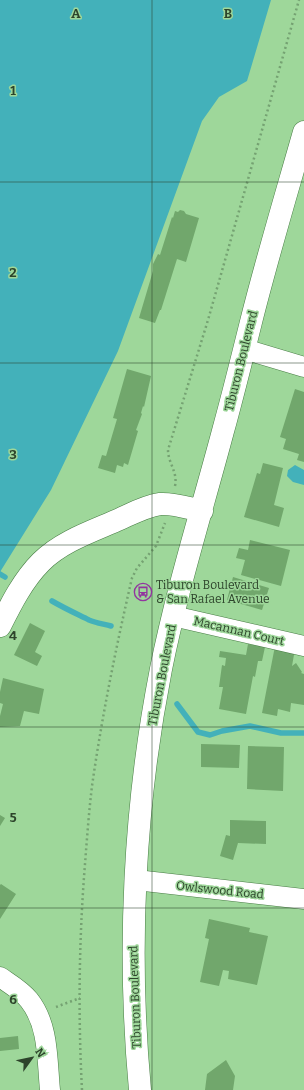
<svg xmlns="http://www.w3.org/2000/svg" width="304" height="1090" viewBox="0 0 304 1090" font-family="Bitter,serif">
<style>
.water{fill:#43b1ba}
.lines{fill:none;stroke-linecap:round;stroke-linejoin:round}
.stream{stroke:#43b1ba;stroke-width:5.5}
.building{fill:#71a76c}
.street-casing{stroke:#477c44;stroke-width:21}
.secondary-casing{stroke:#477c44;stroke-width:23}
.path{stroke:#75a272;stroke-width:2.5;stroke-dasharray:2 3;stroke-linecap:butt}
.street{stroke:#fff;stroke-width:20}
.secondary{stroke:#fff;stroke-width:22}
.grid{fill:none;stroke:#2d442b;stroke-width:1;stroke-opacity:0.55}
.labels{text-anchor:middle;stroke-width:3;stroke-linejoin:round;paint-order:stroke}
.street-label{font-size:12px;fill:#2d442b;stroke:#9ed79a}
.poi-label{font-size:12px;fill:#2d442b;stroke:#9ed79a;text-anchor:start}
.grid-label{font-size:13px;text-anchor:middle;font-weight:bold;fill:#2d442b;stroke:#9ed79a;stroke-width:3;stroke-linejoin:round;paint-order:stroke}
</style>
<rect width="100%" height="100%" fill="#9ed79a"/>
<path class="water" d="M0,0H271L247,81L219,97L202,121L118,351L51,490L0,572Z
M295,465L304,470V485L293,482L287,476L288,470Z"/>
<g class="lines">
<path class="stream" d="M0,574L5,577
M52,601C64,608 77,614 89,620C96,623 104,624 111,626
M177,704L198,732L210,735L222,731L250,726L281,733H304"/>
</g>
<path class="building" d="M180,210L184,211L186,214L199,218L186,262L177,259L161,310H160L155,323L139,318L153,271V264L158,254L160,255L172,217L173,218L175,211L178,212Z
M127,369L151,376L144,407L143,406L141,413L142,414L136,430L138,431L128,465L124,463L123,467L117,465L115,473L98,468L102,455L106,456L117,419L113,418Z
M295,389L304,392V462L297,460L299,454L283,449L286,439L280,437Z
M263,463L283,468L274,505L284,508L279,527L244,517L257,473L260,474Z
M250,540L290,550L281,586L241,575L245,560L236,558L239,548L248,550Z
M233,577L269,588L262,610L227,600Z
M30,623L45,631L35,652L42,656L37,666L14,655Z
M248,644L265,647L262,661H258L255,677L253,676L246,714L219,709L223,687H219L222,665L225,666L226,658L219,657L220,651L246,655Z
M275,646L295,649L292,666L296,663L302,672L301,673L304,674V705L291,703L290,712L278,709L277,716L262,713Z
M3,678L44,689L39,714L24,711L20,726L0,727V716L3,704L0,703V692Z
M201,744L240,745L239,768L201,767Z
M248,746L284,747L283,791L247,789Z
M0,815L5,818L0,826Z
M230,820L266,821V844L238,843L233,860L220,856L226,835L230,836Z
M1,884L16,894L0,919V885Z
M209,919L250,928L249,932L268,936L257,985L228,979L229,971L223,970L219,986L200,982L209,939L205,938Z
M18,1036L19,1049L0,1051V1038Z
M226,1060L235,1076L233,1090H205L207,1074Z"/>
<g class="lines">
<defs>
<path id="street" d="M244,349L304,367
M173,616L304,646
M136,880L304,899
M0,977C10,984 21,990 29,1000C49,1025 47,1060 50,1090"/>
<path id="secondary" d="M0,626C11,604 23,580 41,562C62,541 93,531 120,519C133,513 146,506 160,504C174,503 188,508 202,511
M140,1090C127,951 134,806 161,669C177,589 202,510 223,431C233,395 242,358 251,322C267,258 286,195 304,132"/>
</defs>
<use href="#street" class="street-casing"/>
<use href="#secondary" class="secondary-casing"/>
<path class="path" d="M175,486C178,472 168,463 168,450L208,320L299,0
M56,1007L80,998
M82,1090C78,1014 79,939 85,864C87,838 89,811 92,786C102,716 116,647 132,578L137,568L156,546L165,523"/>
<use href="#street" class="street"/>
<use href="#secondary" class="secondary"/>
</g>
<path class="grid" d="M152,0V1090M0,182H304M0,363H304M0,545H304M0,727H304M0,908H304"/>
<defs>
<symbol id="bus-ring" viewBox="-11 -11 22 22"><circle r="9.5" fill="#9ed79a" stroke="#92359f" stroke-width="1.5"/><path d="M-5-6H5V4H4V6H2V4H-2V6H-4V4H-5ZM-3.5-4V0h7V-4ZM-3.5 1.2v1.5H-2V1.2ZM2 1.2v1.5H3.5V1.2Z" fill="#92359f"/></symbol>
</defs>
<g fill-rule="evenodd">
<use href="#bus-ring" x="133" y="582" width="20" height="20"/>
</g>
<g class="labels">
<g class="street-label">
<text transform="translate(241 361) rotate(-76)" y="4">Tiburon Boulevard</text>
<text transform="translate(239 631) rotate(13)" y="4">Macannan Court</text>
<text transform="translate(162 675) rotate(-79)" y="4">Tiburon Boulevard</text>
<text transform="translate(220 890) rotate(6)" y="4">Owlswood Road</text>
<text transform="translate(135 997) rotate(-92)" y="4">Tiburon Boulevard</text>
</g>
<g class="poi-label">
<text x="156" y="589">Tiburon Boulevard<tspan x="156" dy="14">&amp; San Rafael Avenue</tspan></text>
</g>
</g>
<g class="grid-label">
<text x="76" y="18">A</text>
<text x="228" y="18">B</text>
<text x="13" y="95">1</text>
<text x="13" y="277">2</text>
<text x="13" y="459">3</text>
<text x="13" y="640">4</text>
<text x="13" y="822">5</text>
<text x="13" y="1004">6</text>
</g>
<g transform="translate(32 1058) rotate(57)" stroke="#9ed79a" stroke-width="3" paint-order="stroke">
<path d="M0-3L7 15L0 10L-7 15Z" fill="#2d442b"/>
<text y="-6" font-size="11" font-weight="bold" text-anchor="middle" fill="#2d442b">N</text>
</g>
</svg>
